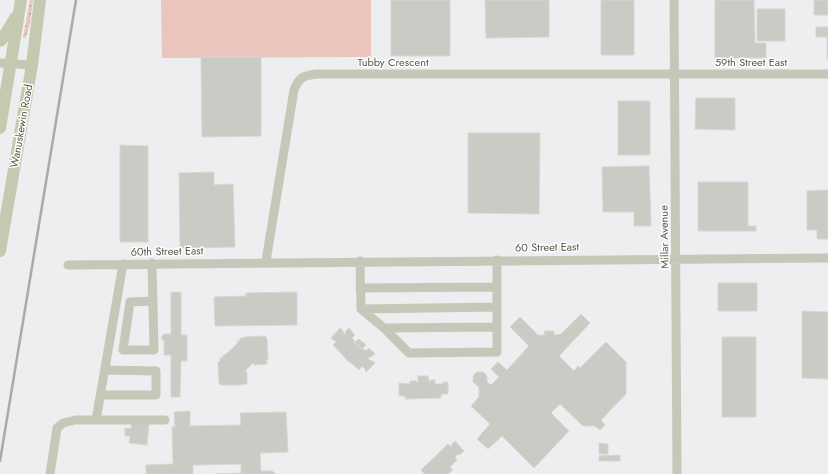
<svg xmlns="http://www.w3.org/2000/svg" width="828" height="474" viewBox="0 0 828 474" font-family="Jost,sans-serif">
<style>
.grass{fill:url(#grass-dots)}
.park{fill:#eac5be}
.building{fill:#c9ccc4;stroke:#d5d8d1}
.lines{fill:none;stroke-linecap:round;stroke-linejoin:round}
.minor{stroke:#c5c8b9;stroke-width:9}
.major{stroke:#c3caaf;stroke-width:12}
.rail{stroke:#a8aca3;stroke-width:2.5}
.labels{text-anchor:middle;stroke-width:3;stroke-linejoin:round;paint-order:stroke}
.street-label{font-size:11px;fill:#545847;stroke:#fff}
</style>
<defs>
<pattern id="grass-dots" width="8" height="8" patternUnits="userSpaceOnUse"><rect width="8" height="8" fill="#eac5be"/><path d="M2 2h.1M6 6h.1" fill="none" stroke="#c0a39c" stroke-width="1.8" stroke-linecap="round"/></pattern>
</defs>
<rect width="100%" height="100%" fill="#edeeef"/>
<path class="grass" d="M30,0H33C31,13 31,27 25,38H23Z"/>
<path class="park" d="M161,0H371V57L162,58Z"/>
<path class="building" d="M391,0H450V56H391Z
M485,0H549V37L486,38Z
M601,0H634V55H601Z
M715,0H754L755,43H766V58H715Z
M814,0H828V15H814Z
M757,9H785V41H757Z
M816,27H828V59H827V37H816Z
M201,57H261V136L202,137Z
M696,98H735V130L695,129Z
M618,101H650V155H618Z
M468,133H540L539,214L468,213Z
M120,145L148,146V242H120Z
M649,166L651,226H634V212H603L602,167Z
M214,172V185L233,184L235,247L180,248L179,173Z
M698,182H748V226H756V231H698Z
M828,190V239H817V230H807V191Z
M718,283H757V311H718Z
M171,292H181V335H187V361H181L180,397H171V355H164V340H162V336H163V334H171Z
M297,292V325L215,326L214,297L246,296V293Z
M802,311L828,312V379L802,378Z
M581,314L590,323L559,356L574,371L578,366L580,368L606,342L626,362V394L601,420L605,425L600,430L595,426H583L560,404L551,413L569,431L534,468L502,436L488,449L477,439L490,424L471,406L479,397V387L473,382V376L477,372H483L487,376V382L491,385L499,377L491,369L498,362L507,370L529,346L510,327L520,317L538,335H545L544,331H554V335L561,334Z
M340,328L344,332L343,334L344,335L346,333L345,332L349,328L355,335L352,338L354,340V342L362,350L364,349L366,351L369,348L375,354L371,357H370L368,358L370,361L371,360L375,363L366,372L365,371L366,370L362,366L359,370L350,362V363L333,345L336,342L331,338Z
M265,336L267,339L268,360H266L267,364L254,365L253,363L245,371L247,372V384H242V385H221L219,383L218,362H220V358H223V355H225L238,343L237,341H240V338H244V337Z
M722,337H756V417H722Z
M359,339L366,345L362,349L355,342Z
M418,376H428L429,382H430V380H435V384H443V382H448V394H442V395H441V398L405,399V396H399V383L410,384V381H416V382H418Z
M190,411V426L241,425L240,413L286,412L288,452L260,453L261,471H272L276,474H216L241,473V464L193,465V474H146V465L173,464L172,427H175L174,412Z
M132,421L149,423L147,445L129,443L130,436H125V428L131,429Z
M455,441L464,451L459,455L458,454L455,457L457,460L450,467L453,470L448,474H444L443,473L442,474H423L424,473L421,470L448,444L451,447L452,446L451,445Z
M599,443L608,444V454H599Z
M620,455V461H599V456Z"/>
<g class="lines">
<path class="minor" d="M674,0L677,474
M0,63L32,65
M266,261L294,90C299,77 303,76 316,74H828
M360,261L361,309L384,328L409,353L497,352V260
M152,263L154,350H123L130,302L153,301
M68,265C322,261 575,258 828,258
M360,288L497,287
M361,309L497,307
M384,328L497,327
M101,395H156V371L105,370
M96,420H165
M50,474L57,428L63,423L75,420H96L123,264"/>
<path class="major" d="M0,41L3,38L15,18
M0,128L21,0
M0,251L32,65L40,0"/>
<path class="rail" d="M0,461L76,0"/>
</g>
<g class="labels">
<g class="street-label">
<text x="393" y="66">Tubby Crescent</text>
<text x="751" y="66">59th Street East</text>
<text transform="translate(21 126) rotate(-80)" y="4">Wanuskewin Road</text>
<text transform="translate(664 237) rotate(-91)" y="4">Millar Avenue</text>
<text transform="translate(547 247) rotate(-1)" y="4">60 Street East</text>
<text transform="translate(167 251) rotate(-1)" y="4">60th Street East</text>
</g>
</g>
</svg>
